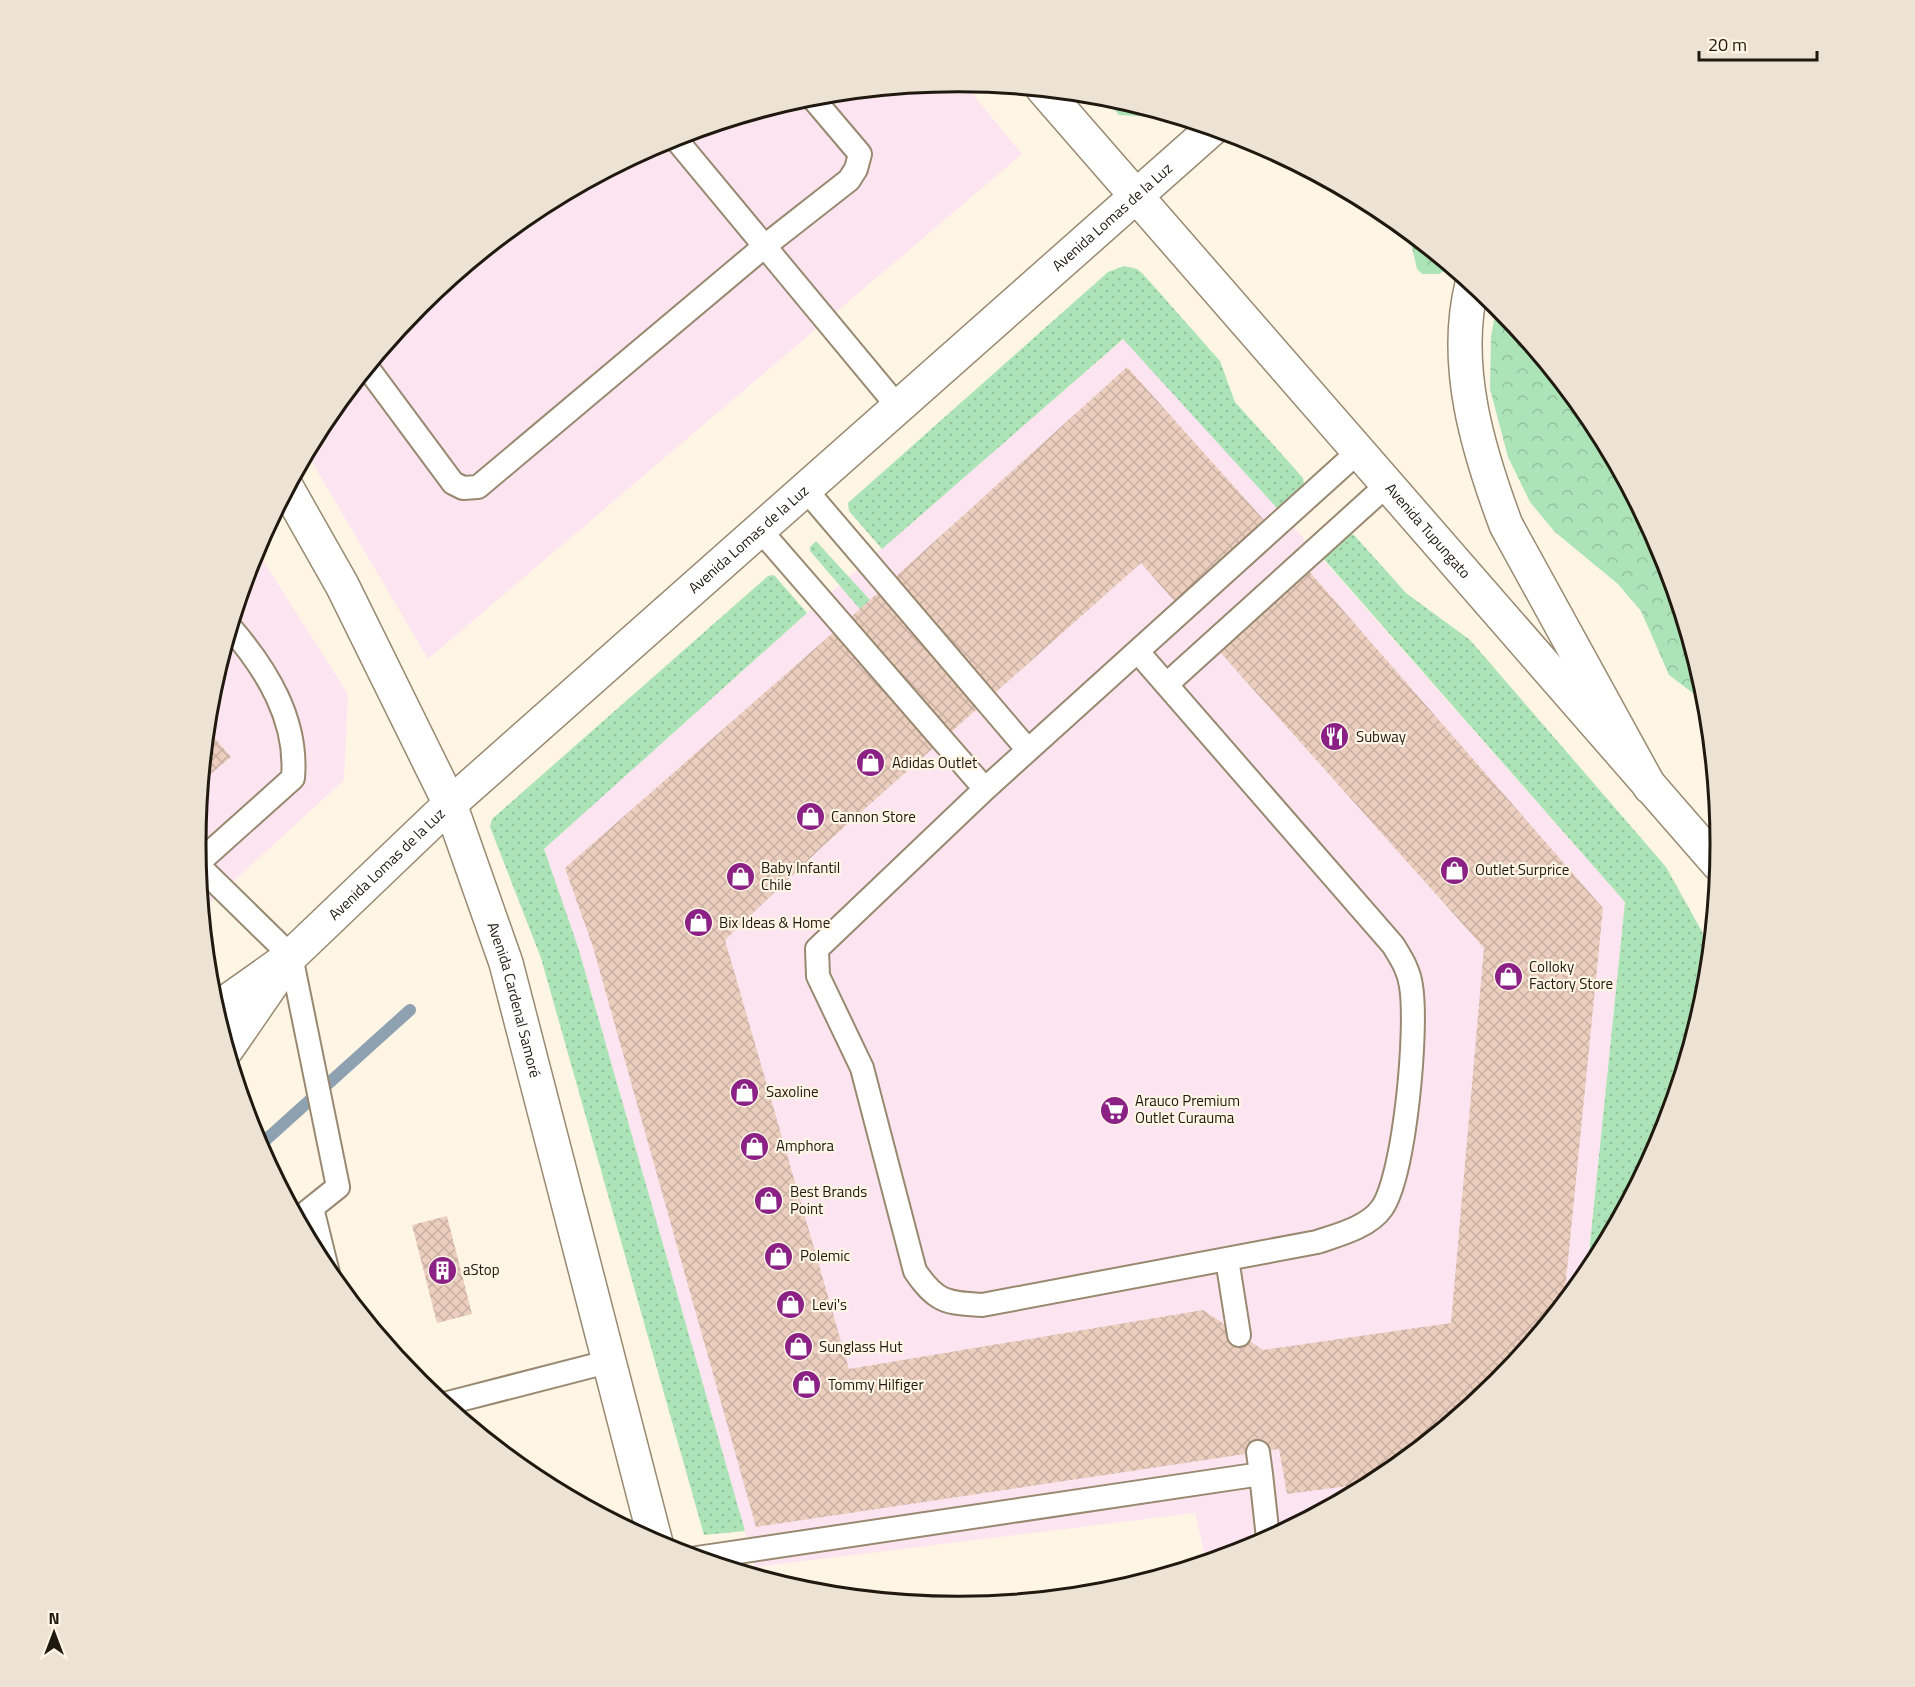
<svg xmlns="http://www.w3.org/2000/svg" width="1915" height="1687" viewBox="0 0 1915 1687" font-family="'Titillium Web',sans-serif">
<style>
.commercial{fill:#fce5f1}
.grass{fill:url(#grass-dots)}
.forest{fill:url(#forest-crowns)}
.park{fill:url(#park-tufts)}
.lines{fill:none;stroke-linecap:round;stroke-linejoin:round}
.stream{stroke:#8ea1b1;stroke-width:12}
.building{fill:url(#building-cross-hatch)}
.service-casing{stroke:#988970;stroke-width:26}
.tertiary-casing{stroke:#988970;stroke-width:36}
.secondary-casing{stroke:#988970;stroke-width:36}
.motorway-casing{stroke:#988970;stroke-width:36}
.service{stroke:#fff;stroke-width:22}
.tertiary{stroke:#fff;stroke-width:33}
.secondary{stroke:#fff;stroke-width:33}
.motorway{stroke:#fff;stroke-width:33}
.labels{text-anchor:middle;stroke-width:4.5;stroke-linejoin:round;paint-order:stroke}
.street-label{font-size:15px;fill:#1f190f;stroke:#fff5e5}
.poi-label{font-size:15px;fill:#1f190f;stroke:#fff5e5;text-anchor:start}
.rim{fill:none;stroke:#1f190f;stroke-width:3}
</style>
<defs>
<pattern id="grass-dots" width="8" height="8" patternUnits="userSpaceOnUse" patternTransform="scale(1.5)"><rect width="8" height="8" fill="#ace3b7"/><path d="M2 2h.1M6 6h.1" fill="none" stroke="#94c29c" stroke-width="1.8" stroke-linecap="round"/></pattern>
<pattern id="forest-crowns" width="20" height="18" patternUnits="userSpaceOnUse" patternTransform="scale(1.5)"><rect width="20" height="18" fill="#ace3b7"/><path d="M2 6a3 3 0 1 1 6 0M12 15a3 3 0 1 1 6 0" fill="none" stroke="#94c29c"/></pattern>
<pattern id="park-tufts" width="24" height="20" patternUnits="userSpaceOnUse" patternTransform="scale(1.5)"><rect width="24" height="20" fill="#ace3b7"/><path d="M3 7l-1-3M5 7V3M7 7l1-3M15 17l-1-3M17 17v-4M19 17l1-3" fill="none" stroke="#94c29c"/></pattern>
<pattern id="building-cross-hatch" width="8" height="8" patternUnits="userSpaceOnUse" patternTransform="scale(1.5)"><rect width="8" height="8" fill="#ebcebe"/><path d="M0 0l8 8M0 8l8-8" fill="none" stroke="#c9b0a2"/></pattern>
</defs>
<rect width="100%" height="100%" fill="#fff5e5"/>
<path class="commercial" d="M958,81H962L1022,154L428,659L306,452L324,420L419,304L534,209L666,139L809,96Z
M1126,337L1625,902L1587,1273L1496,1383L1381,1478L1249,1548L1206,1561L1195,1513L755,1567L578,947L544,849L807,613Z
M255,548L348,694L344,780L202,910L195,843L210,694Z"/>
<path class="grass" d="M1124,266L1137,269L1143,274L1220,361L1235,402L1303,478L1304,484L1277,508L1123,339L882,549L849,511L848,503L1108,272Z
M1348,534L1354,535L1406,593L1470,640L1666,867L1710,946L1705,993L1662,1136L1587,1273L1625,902L1322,557Z
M816,541L870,600L860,609L810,551V547Z
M774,575L807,613L544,849L578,947L745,1531L704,1535L541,958L490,827L492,819L768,576Z"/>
<path class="forest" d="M1408,231L1451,267L1439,274H1422L1417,269Z
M1497,305L1592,420L1662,552L1706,703L1669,675L1641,611L1618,584L1555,532L1530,502L1508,457L1490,389L1491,336Z"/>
<path class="park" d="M1101,95L1107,96L1159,112L1154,117L1119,115Z"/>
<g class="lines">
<path class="stream" d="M259,1146L410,1010"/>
</g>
<path class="building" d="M1127,367L1264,520L1175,602L1141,563L823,846L725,940L849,1369L1203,1310L1263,1350L1451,1323L1484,948L1219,651L1307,569L1603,908L1564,1300L1496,1383L1371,1483L1287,1494L1279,1449L756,1527L593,947L565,868L860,609Z
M206,728L231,757L201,782Z
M447,1216L472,1314L437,1323L412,1225Z"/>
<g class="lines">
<defs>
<path id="service" d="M674,137L899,408
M367,367L453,483L463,488L478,487L766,245L849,180L856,169L860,154L810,95
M806,490L1028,750
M760,530L985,789
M1138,652L1393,945C1401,958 1409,970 1411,986C1418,1028 1405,1174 1382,1208C1369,1227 1338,1235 1317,1242L982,1305C946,1303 936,1302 915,1271L862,1068L818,976L817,949L985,789L1359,451
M1167,684L1388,484
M197,864L291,956L338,1187L298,1219
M197,864L293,778C298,720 267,670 230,627
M312,1208L328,1273
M1227,1259L1239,1335
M444,1404L611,1361
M1261,1474L1268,1538
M697,1558L1261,1474L1258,1452"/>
<g id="tertiary">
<path id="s1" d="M215,1010L291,956L450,804"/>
<path d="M227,1049L278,975"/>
</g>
<g id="secondary">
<path id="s2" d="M1043,89L1718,864"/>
<path id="s3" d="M287,488L342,585L450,804L506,963L656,1543"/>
<path id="s4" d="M450,804L1213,128"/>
</g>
<path id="motorway" d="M1472,284C1452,365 1478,450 1506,525L1650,787"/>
</defs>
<use href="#service" class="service-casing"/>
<use href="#tertiary" class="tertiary-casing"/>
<use href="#secondary" class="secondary-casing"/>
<use href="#motorway" class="motorway-casing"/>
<use href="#service" class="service"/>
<use href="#tertiary" class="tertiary"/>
<use href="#secondary" class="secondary"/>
<use href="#motorway" class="motorway"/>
</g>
<defs>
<symbol id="restaurant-disc" viewBox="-11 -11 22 22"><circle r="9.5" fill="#8b2085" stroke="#fff5e5"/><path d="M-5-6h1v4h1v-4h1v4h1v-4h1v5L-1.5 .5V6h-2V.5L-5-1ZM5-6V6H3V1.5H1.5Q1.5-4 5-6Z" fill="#fff"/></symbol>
<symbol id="shop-disc" viewBox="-11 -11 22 22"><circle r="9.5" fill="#8b2085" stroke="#fff5e5"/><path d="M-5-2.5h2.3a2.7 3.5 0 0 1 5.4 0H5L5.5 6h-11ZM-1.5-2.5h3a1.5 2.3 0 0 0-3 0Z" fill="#fff"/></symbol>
<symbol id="supermarket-disc" viewBox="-11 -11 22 22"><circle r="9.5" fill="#8b2085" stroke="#fff5e5"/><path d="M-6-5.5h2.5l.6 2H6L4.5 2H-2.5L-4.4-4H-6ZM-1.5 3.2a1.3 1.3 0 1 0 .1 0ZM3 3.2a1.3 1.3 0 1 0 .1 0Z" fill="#fff"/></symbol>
<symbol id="building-disc" viewBox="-11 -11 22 22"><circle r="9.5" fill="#8b2085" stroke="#fff5e5"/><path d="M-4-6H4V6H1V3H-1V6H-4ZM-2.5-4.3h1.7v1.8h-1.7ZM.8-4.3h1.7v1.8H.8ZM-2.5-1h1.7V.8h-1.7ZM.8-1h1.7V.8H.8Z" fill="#fff"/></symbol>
</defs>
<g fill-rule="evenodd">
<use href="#restaurant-disc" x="1318" y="720" width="33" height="33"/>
<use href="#shop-disc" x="854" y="746" width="33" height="33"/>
<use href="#shop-disc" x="794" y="800" width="33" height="33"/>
<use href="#shop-disc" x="1438" y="854" width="33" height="33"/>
<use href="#shop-disc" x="724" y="860" width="33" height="33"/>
<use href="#shop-disc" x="682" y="906" width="33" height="33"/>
<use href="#shop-disc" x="1492" y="960" width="33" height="33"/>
<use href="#shop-disc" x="728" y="1076" width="33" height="33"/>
<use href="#supermarket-disc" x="1098" y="1094" width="33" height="33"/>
<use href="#shop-disc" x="738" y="1130" width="33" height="33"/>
<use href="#shop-disc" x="752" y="1184" width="33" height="33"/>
<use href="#shop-disc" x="762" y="1240" width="33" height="33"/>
<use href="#building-disc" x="426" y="1254" width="33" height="33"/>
<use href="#shop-disc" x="774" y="1288" width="33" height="33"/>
<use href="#shop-disc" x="782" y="1330" width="33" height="33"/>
<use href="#shop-disc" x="790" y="1368" width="33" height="33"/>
</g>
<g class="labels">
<g class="street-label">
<text dy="5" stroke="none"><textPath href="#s4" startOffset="885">Avenida Lomas de la Luz</textPath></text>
<text dy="5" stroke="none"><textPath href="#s2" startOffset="586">Avenida Tupungato</textPath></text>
<text dy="5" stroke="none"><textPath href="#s4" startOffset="399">Avenida Lomas de la Luz</textPath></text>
<text dy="5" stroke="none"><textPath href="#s1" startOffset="226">Avenida Lomas de la Luz</textPath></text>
<text dy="5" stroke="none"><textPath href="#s3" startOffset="562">Avenida Cardenal Samoré</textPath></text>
</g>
<g class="poi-label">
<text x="1356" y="742">Subway</text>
<text x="892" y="768">Adidas Outlet</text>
<text x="831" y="822">Cannon Store</text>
<text x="761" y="873">Baby Infantil<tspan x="761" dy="17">Chile</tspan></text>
<text x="1475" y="875">Outlet Surprice</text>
<text x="719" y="928">Bix Ideas &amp; Home</text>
<text x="1529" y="972">Colloky<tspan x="1529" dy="17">Factory Store</tspan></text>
<text x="766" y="1097">Saxoline</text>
<text x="1135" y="1106">Arauco Premium<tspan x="1135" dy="17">Outlet Curauma</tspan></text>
<text x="776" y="1151">Amphora</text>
<text x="790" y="1197">Best Brands<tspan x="790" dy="17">Point</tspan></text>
<text x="800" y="1261">Polemic</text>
<text x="463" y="1275">aStop</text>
<text x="812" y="1310">Levi's</text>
<text x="819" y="1352">Sunglass Hut</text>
<text x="828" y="1390">Tommy Hilfiger</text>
</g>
</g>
<path d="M0 0H1915V1687H0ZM206 844a752 752 0 1 1 1504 0a752 752 0 1 1-1504 0Z" fill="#ede3d4" fill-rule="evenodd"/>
<path class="rim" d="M206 844a752 752 0 1 1 1504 0a752 752 0 1 1-1504 0Z"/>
<g transform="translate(54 1633)" stroke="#fff5e5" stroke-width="4.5" paint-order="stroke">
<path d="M0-4.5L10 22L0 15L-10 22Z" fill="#1f190f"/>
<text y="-9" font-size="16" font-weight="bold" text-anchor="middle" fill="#1f190f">N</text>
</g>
<path d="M1699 51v9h118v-9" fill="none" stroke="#1f190f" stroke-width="3"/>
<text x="1708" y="51" font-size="18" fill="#1f190f" stroke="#fff5e5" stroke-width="4.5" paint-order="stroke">20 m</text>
</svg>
